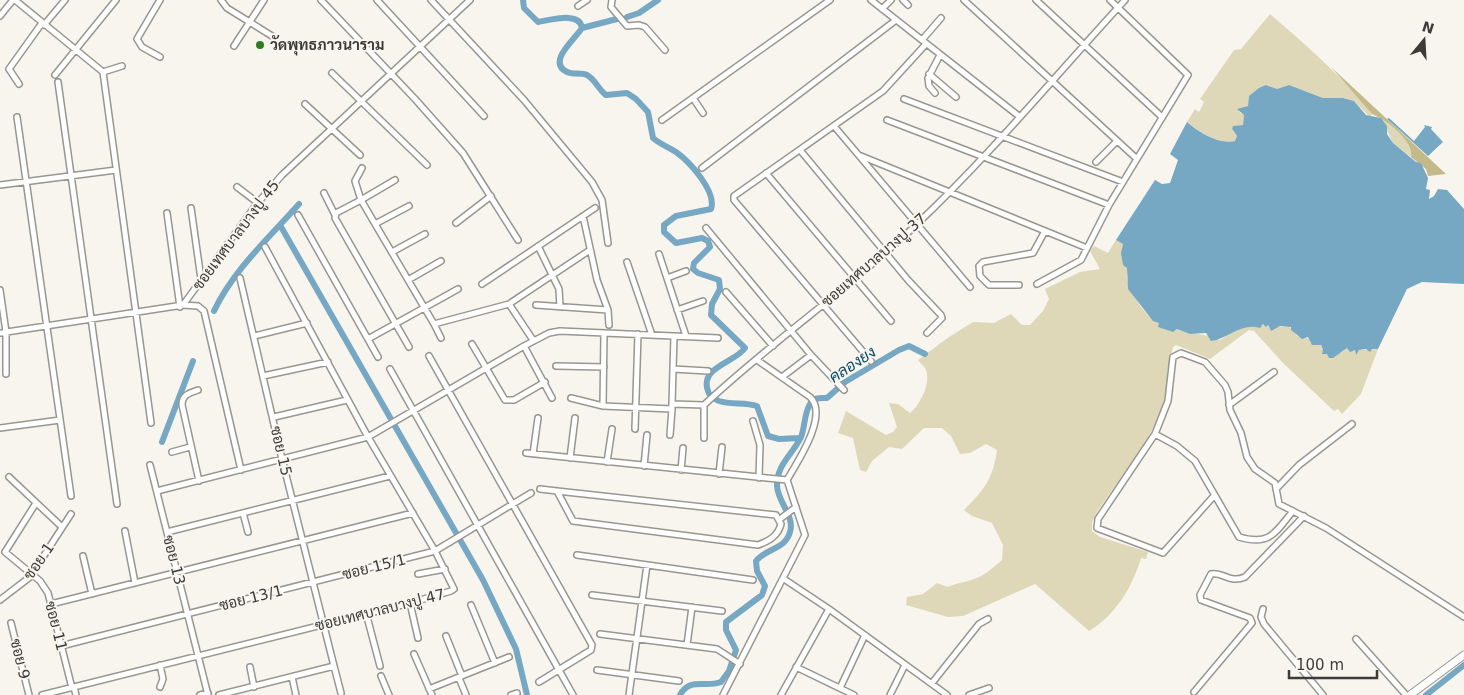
<svg xmlns="http://www.w3.org/2000/svg" width="1464" height="695" viewBox="0 0 1464 695" font-family="'DejaVu Sans',Sarabun,sans-serif">
<style>
.green{fill:#ded8b9}
.forest{fill:#c4ba89}
.water{fill:#76a7c3}
.lines{fill:none;stroke-linecap:round;stroke-linejoin:round}
.canal{stroke:#76a7c3;stroke-width:6}
.street-casing{stroke:#98978f;stroke-width:8}
.secondary-casing{stroke:#98978f;stroke-width:9}
.street{stroke:#fff;stroke-width:5}
.secondary{stroke:#fff;stroke-width:7}
.poi-dot{fill:#2f7c23;stroke:#f7f5ed;stroke-width:2}
.labels{text-anchor:middle;stroke-width:4;stroke-linejoin:round;paint-order:stroke}
.poi-label{font-size:15px;font-weight:bold;fill:#3c3b38;stroke:#f7f5ed;text-anchor:start}
.street-label{font-size:15px;fill:#3c3b38;stroke:#f7f5ed}
.water-label{font-size:16px;font-style:italic;fill:#0a4c69;stroke:#f7f5ed}
</style>
<rect width="100%" height="100%" fill="#f7f5ed"/>
<path class="green" d="M1270,14C1306,45 1342,76 1372,114L1370,117L1354,101L1343,98H1323L1289,85L1277,89L1266,85L1249,96L1248,106L1242,108L1239,112L1244,115L1243,125L1232,130L1237,136L1236,141C1220,145 1199,132 1187,122L1195,109L1199,112L1204,102L1200,99L1234,50L1241,49Z
M1381,118C1391,126 1415,141 1411,157L1393,143Z
M1116,240L1123,244C1121,254 1124,257 1127,267C1128,271 1126,275 1127,279C1129,292 1147,319 1159,323V327L1173,332L1177,329C1194,336 1202,332 1220,340C1234,332 1250,322 1267,325L1271,331L1276,327L1289,326L1297,336L1311,339L1310,343H1319L1323,350L1341,353L1347,348L1354,349L1356,354L1359,350L1378,349L1361,394L1342,414L1338,409L1334,411L1283,363L1254,331L1249,330L1210,359L1176,345L1173,347L1167,373V394L1163,407L1146,442L1098,510L1092,522V531L1100,537L1148,552L1146,559L1141,558C1133,586 1115,616 1089,631L1035,584L963,616L948,617L906,605L907,597L923,594L937,583L948,587C956,583 962,583 971,580C983,577 993,568 1002,560L1003,545L992,523L972,516L964,510C984,490 993,479 997,450L986,444L970,453L960,454L951,436L942,428H924L902,449L889,447L872,461L866,472L860,470L853,438L838,433L846,411L886,435L893,432L897,427L889,403L898,404L910,413C920,405 931,383 926,370C925,367 920,363 918,360L949,337L973,322L994,323L1011,314L1022,325H1030L1043,311L1049,299L1045,289L1080,272L1100,269L1090,251L1094,246L1108,253Z"/>
<path class="forest" d="M1331,67L1446,174L1428,176L1426,169L1411,157C1415,141 1385,119 1372,114Z"/>
<path class="water" d="M1266,85L1277,89L1289,85L1323,98H1343L1354,101L1366,115L1381,118L1387,126V134L1393,143L1416,162L1421,163L1428,178L1426,189L1430,190L1429,199L1434,196L1438,189L1447,190L1464,209V284L1422,282L1407,289L1378,349H1372L1370,352L1366,349L1359,350L1356,355L1355,350L1350,352L1347,348L1333,358H1329L1327,354H1322L1323,350L1321,345H1312L1308,337L1302,339L1291,330V327L1280,326L1271,331L1268,325L1266,327L1263,324L1260,328C1242,322 1228,339 1211,341L1206,333L1190,334L1177,329L1173,332L1158,327L1159,323L1153,321L1128,289L1127,268L1123,265L1121,253L1123,244L1116,240L1155,180L1162,184L1170,183L1178,160L1170,154L1187,122C1198,132 1220,145 1235,141L1237,136L1232,129L1233,126L1243,125L1244,115L1237,109L1248,106L1249,96L1259,88Z
M1389,118L1414,141L1425,127L1424,125L1432,127L1431,129L1443,142L1428,156L1387,119Z"/>
<g class="lines">
<path class="canal" d="M523,0L524,8L538,22C551,20 580,11 582,28C576,38 546,62 567,72C573,75 581,72 587,75C595,79 598,89 606,95L627,93L636,99L648,112L653,138C660,144 668,147 676,152C690,162 717,192 711,209L676,216L664,225V232L676,243L702,238L708,241L710,247L694,263L693,269L698,273L719,280L720,289L712,304L711,315L745,348C736,362 699,367 708,391C709,396 714,399 719,401C731,405 745,402 757,406L768,436L779,439L800,438
M627,17L639,13L658,0
M582,28L617,19
M280,225L483,580L516,649L527,695
M214,311C234,269 269,238 299,204
M162,442L193,361
M680,695C690,677 705,688 721,682L729,671L736,650L726,630V622L762,595L765,586L757,571L756,561C766,548 785,550 790,532C795,515 777,502 777,485C777,464 793,454 801,437C805,427 804,414 810,404C814,397 820,398 827,398L845,382L899,350L909,346L925,354
M1426,695L1464,665"/>
<defs>
<path id="street" d="M15,0L103,72L151,423
M160,0L137,39L142,47L160,57
M221,0L227,8L272,36
M321,0L415,99L463,153L518,240
M377,0L484,116
M431,0L524,100L592,182L602,200L608,243
M612,0L611,7L627,26L639,25L645,27L665,50
M871,0L1020,117
M903,0L908,5
M964,0L1137,159
M1036,0L1162,117
M578,6L587,0
M882,9L891,0
M0,16L13,0
M44,25L65,0
M922,40L941,18
M234,46L264,0
M103,72L122,66
M332,73L427,165
M929,74L956,97
M55,75L116,0
M58,82L117,504
M19,84L9,69L42,23
M935,93L929,86L928,78L940,55
M693,98L703,113
M904,99L1123,182
M305,104L360,155
M17,117L71,496
M662,120L830,0
M887,120L1109,205
M834,126L970,287
M800,150L908,280L941,315L942,318L927,333
M861,156L1087,248
M1096,162L1117,141
M362,168L355,181L361,200L395,180
M702,168L896,20
M766,173L891,321
M0,185L116,170
M237,187L258,203
M324,193L335,215
M191,208L201,279
M167,213L180,307
M298,215L378,357
M583,216L597,280L608,310L609,325
M456,223L491,196
M375,224L409,206
M706,228L811,355L844,390
M538,246L559,289L560,307
M392,252L425,234
M659,254L686,336
M627,262L652,335
M667,278L686,271
M408,280L441,261
M482,284L595,208
M1037,284L1081,260L1109,205L1188,75L1110,0
M1019,285H989L980,276L979,266L983,262L1033,253L1045,231
M0,290L6,332V374
M726,292L773,346
M509,304L590,250
M183,305L198,306L204,311L241,470
M536,305L608,310
M677,310L703,301
M434,324L441,338
M0,333L183,305L256,205L282,175L470,0
M254,336L307,323
M368,339L458,289
M472,344L505,400H514L545,382
M524,346L549,333L560,331L718,338
M409,347L335,218L336,213L361,200L434,324L509,304L533,340
M429,356L592,645L591,650L539,682
M871,361L734,200V196L883,91L926,44
M556,366L604,367
M390,369L573,695
M673,369L708,371
M263,376L328,362
M782,377L811,355
M198,390C189,393 182,395 182,405L199,481
M571,398L603,406L672,409V404L704,405C772,341 850,288 917,224C991,154 1056,75 1125,0
M672,404L674,336
M1229,405L1274,372
M603,406L604,333
M274,417L347,400
M753,421L760,445L759,478
M0,428L60,420
M635,429L638,334
M1155,434L1168,401L1173,357L1181,353L1205,362L1225,385L1228,392L1230,410L1241,433L1247,457L1255,469L1275,483L1279,504L1326,528L1464,617
M670,435L672,409
M704,438V405
M172,452L190,447
M526,453L787,480
M533,454L538,418
M570,458L575,418
M607,462L612,429
M150,465L208,695
M644,466L647,435
M681,470L683,448
M719,474L722,447
M9,477L62,527
M540,489L557,491L776,515L781,524C778,536 769,541 758,545L573,521L557,491
M1276,489L1299,465L1352,424
M157,491L368,437L524,346L552,398
M1213,497L1163,553L1097,528L1098,519L1155,434L1177,446L1195,461L1239,537C1270,546 1275,533 1293,511
M36,503L5,552L40,581L48,593L72,688
M243,513L248,532
M780,519L796,507
M125,531L135,583
M167,532L390,476
M577,555L753,580
M83,556L92,594
M418,574L445,569
M784,579L829,609L947,695
M592,595L722,611
M0,600L30,577L71,514
M410,603L418,638
M51,604L413,513
M471,605L495,663
M1263,609L1261,617L1264,624L1323,695
M366,613L380,666
M11,623L29,695
M600,634L717,649L740,664
M446,636L462,676
M1356,639L1406,695
M687,645L692,607
M61,646L435,551L531,493
M414,654L432,695
M160,665L163,679L160,687
M334,666L341,693
M250,667L254,687
M796,667L854,695
M597,670L679,681
M381,676L389,695
M292,677L296,695
M459,678L466,695
M932,683L979,624L988,619
M74,687L76,695
M840,688L865,635
M429,689L509,657
M1194,692L1252,623L1250,618L1201,600L1200,595L1211,574C1223,571 1229,584 1245,577L1304,516
M42,695L410,603L451,591L454,589L435,551L368,437L265,247
M200,695L208,693
M219,695L334,666L282,459L240,278
M511,695L517,693
M629,695L647,565
M723,695L805,535L787,480C798,461 829,415 810,397L757,360
M781,695L829,609
M890,695L905,665
M969,695L989,688"/>
<path id="secondary" d="M1410,695L1464,655"/>
</defs>
<use href="#street" class="street-casing"/>
<use href="#secondary" class="secondary-casing"/>
<use href="#street" class="street"/>
<use href="#secondary" class="secondary"/>
</g>
<circle class="poi-dot" cx="260" cy="45" r="5"/>
<g class="labels">
<g class="poi-label">
<text x="270" y="50">วัดพุทธภาวนาราม</text>
</g>
<g class="street-label">
<text transform="translate(236 235) rotate(-53)" y="5">ซอยเทศบาลบางปู 45</text>
<text transform="translate(874 260) rotate(-41)" y="5">ซอยเทศบาลบางปู 37</text>
<text transform="translate(281 451) rotate(77)" y="5">ซอย 15</text>
<text transform="translate(174 560) rotate(76)" y="5">ซอย 13</text>
<text transform="translate(39 561) rotate(-55)" y="5">ซอย 1</text>
<text transform="translate(374 567) rotate(-14)" y="5">ซอย 15/1</text>
<text transform="translate(251 598) rotate(-14)" y="5">ซอย 13/1</text>
<text transform="translate(380 610) rotate(-14)" y="5">ซอยเทศบาลบางปู 47</text>
<text transform="translate(56 626) rotate(76)" y="5">ซอย 11</text>
<text transform="translate(20 659) rotate(76)" y="5">ซอย 9</text>
</g>
<g class="water-label">
<text transform="translate(852 364) rotate(-33)" y="6">คลองยง</text>
</g>
</g>
<g transform="translate(1424 40) rotate(18)" stroke="#f7f5ed" stroke-width="4" paint-order="stroke">
<path d="M0-4L9 19L0 12L-9 19Z" fill="#3c3b38"/>
<text y="-8" font-size="14" font-weight="bold" text-anchor="middle" fill="#3c3b38">N</text>
</g>
<path d="M1289 670v8h88v-8" fill="none" stroke="#3c3b38" stroke-width="2.5"/>
<text x="1296" y="670" font-size="15" fill="#3c3b38" stroke="#f7f5ed" stroke-width="4" paint-order="stroke">100 m</text>
</svg>
